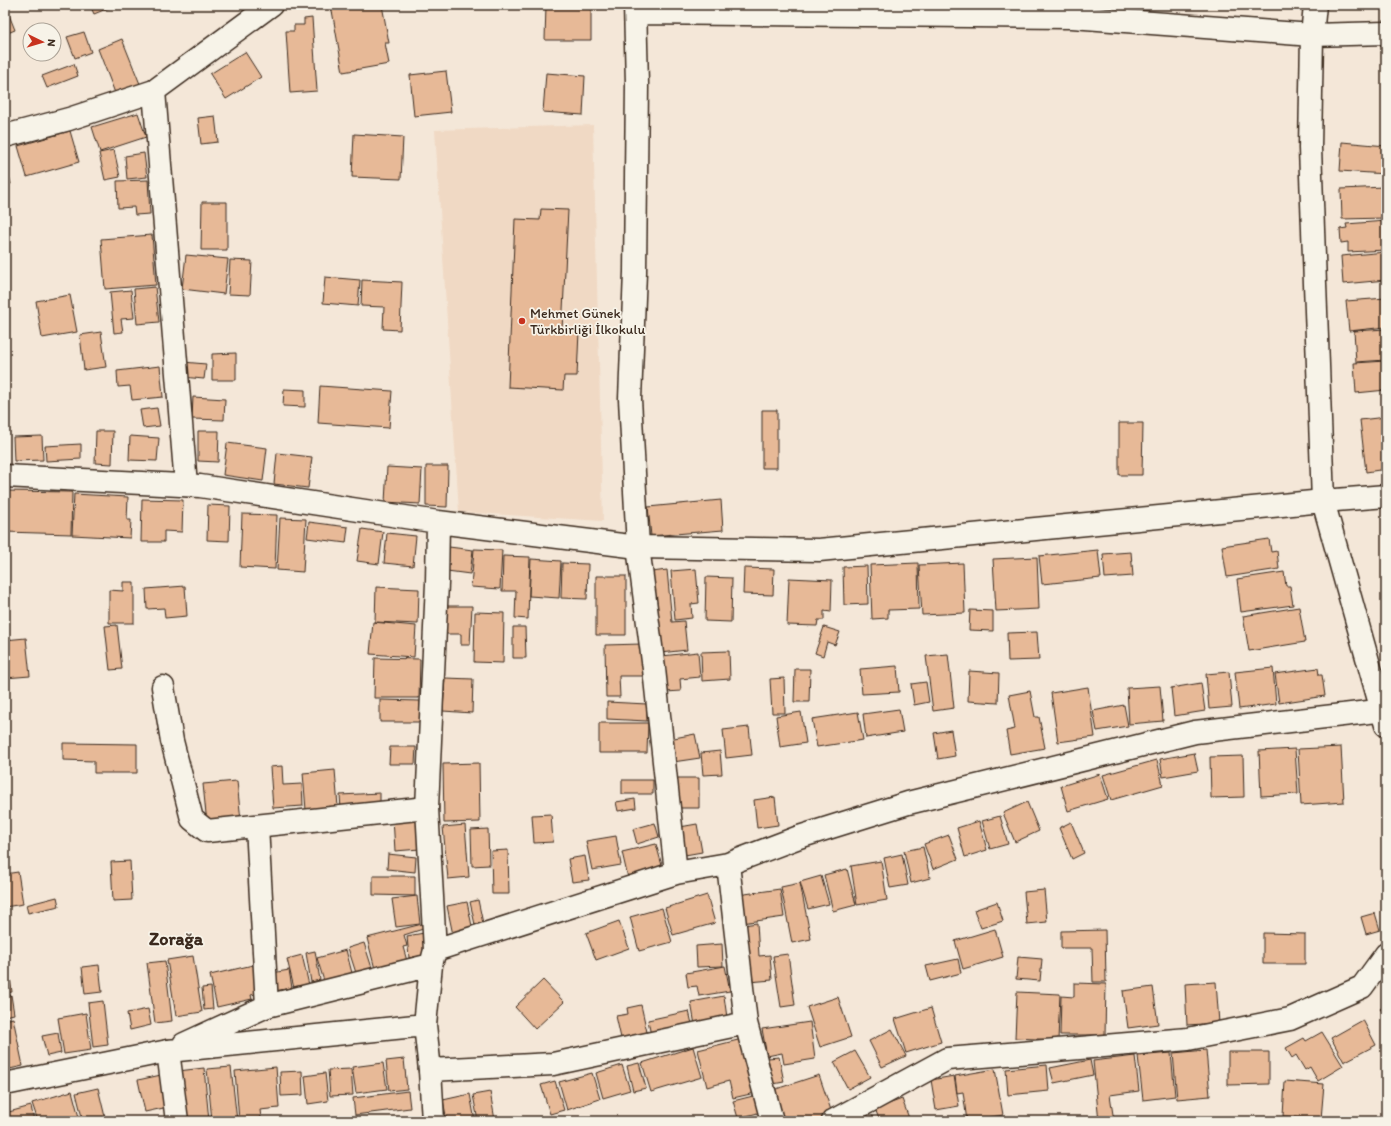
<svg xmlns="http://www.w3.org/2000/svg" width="1391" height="1126" viewBox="0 0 1391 1126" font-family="Itim,sans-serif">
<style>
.built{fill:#f0d9c4}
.building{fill:#e7b997;stroke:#3b2a1e}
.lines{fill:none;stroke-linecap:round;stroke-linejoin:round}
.street-casing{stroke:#3b2a1e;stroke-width:25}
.secondary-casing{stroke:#3b2a1e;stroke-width:25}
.street{stroke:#f7f3e8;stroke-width:22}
.secondary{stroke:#f7f3e8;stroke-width:22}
.poi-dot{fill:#c8321e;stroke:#f7f3e8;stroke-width:1.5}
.labels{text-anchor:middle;stroke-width:3.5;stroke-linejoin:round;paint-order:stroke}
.poi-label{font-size:14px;fill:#3b2a1e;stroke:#f7f3e8;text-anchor:start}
.district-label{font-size:18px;font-weight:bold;fill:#3b2a1e;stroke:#f7f3e8}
</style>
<rect width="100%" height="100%" fill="#f4e7d8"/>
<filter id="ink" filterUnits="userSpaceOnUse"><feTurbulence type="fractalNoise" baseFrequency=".025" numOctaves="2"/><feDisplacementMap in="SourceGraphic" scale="8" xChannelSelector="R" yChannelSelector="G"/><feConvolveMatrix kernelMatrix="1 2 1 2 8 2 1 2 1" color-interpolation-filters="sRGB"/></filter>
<g filter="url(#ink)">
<path class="built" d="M593,125L603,521L459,512L435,130Z"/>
<path class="building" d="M90,5H116L94,14Z
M331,5H382L389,43H385L389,64L343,72Z
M546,5H591V40H545Z
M7,10L15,30L5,34V11Z
M312,18L317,91L290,93L286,31H294V25H304V19Z
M84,32L91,52L75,58L67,37Z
M122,39L140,84L115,93L98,49Z
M245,52L261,77L226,99L210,74Z
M74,64L78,76L47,88L42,76Z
M446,71L451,112L414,116L410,75Z
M546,73L585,76L583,115L543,112Z
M138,113L146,137L100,152L92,127Z
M215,116L218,142L201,144L198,118Z
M70,131L79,162L27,177L18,146Z
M354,134L403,137L401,179L352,177Z
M1342,142L1386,146V174L1340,171Z
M114,150L120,177L105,180L99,153Z
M144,153L147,177L127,179L125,156Z
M5,159L11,184L5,185Z
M148,180L150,214L135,215L134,207L118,208L117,181Z
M1384,187L1385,218L1342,219L1341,189Z
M202,202H227V250H201Z
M541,209L568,210L562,330L579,331L577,376H564L563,390L508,387L515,219L540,220Z
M1386,221V250L1348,252V242L1341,243L1340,229L1347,228L1346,224Z
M152,235L156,285L105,289L101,239Z
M1386,252V280L1343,284L1341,256Z
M186,255L228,259L224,294L182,289Z
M230,260L252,261L250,295L228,294Z
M325,277L360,280L358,306L323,303Z
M362,280L402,282L400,330L383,329L384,307L361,306Z
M155,287L159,322L137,324L134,289Z
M131,290L134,318L121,319L123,332L114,333L110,292Z
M70,295L77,332L42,338L36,301Z
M1386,298V327L1349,331L1346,301Z
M1386,329V360L1356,362L1354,331Z
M101,332L106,367L84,370L80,335Z
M236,353V380H212V354Z
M1386,361V390L1356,393L1354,363Z
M183,362L206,364L204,379L182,377Z
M160,366L163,397L132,400L130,386L118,387L117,371Z
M5,368H7L8,403H5Z
M320,386L392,391L389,428L318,423Z
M284,389L305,390V407L283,406Z
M193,397L225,399L224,420L192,419Z
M157,408L160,426L143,428L140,410Z
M762,410H777V468H762Z
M1386,417V469L1366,472L1360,420Z
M1119,423H1143L1142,475H1119Z
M96,431H113L112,464L95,463Z
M198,431H219L218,462L198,461Z
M42,436L43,460L14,461L13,437Z
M130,436L159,438L157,461L129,460Z
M227,443L267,448L263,481L223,475Z
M81,444V459L46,461L45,446Z
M277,453L312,457L308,488L274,484Z
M426,466H448L447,507L426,506Z
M387,467L422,469L420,504L385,502Z
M6,491L72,492L71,534L5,532Z
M74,494L128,497L127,520H131L130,538L72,535Z
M142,499L183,500L182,532L164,531V542H141Z
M721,500L723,530L651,536L648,507Z
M208,505L230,506L229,541L207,540Z
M242,514L277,515L275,569L240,567Z
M280,518L306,519L303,572L277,570Z
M309,522L348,527L346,543L307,538Z
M362,529L383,532L379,564L357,561Z
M387,533L416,536L413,566L384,563Z
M1269,539L1271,552L1277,551L1279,569L1227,577L1222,546Z
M449,547L473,550L470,574L447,571Z
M474,549L502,550L500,589L471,587Z
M1098,550L1101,578L1042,584L1039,556Z
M1131,552L1133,576L1105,578L1103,554Z
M503,556L530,557L528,619L515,618L516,591H502Z
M1037,557L1039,609L996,611L993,559Z
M531,559L561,561L559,598L529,596Z
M562,563L588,564L587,599L561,598Z
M918,563L919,609L888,610V618L872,619L870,565Z
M963,563L965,613L922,615L919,565Z
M867,566L868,604L844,605L843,567Z
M744,568L774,569L773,595L743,594Z
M696,569L699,603L691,604L692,618L675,620L671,571Z
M667,570L672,622L684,621L687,650L660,653L652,572Z
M1284,572L1286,586H1290L1293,605L1241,612L1237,579Z
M596,576H626V635H596Z
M706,577L732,578L731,622L705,621Z
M789,578L832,580L831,612L824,611V620H818L817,626L787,625Z
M123,582H134V623H109V590L123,591Z
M185,586L187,616L165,618L164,608L147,609L146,589Z
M376,587L419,589L418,624L375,622Z
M446,606H472L470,645H461V634H445Z
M1299,607L1305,642L1249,651L1243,616Z
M970,610L993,611V631L969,630Z
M475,612L504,613L503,663L474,662Z
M373,622L416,626L414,657L370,654Z
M117,625L122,669L110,670L105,626Z
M513,627H525L526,658H513Z
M824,627L840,632L835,645L827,642L823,656L815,653Z
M1037,632L1039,660L1008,661L1007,633Z
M26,638L30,676L5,678V640Z
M642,644L643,676H619L620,697H606L605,645Z
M729,651L730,679L702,681L701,652Z
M698,652L700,677L680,679L681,691L666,692L662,656Z
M948,654L954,708L933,711L926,656Z
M375,658L420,659L419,698H374Z
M897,666L899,692L862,694L860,669Z
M1273,668L1276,704L1239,709L1235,672Z
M1318,668L1319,675H1322L1325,696L1279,703L1275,674Z
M795,669H810L809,702H794Z
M969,671L999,673L998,703L968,701Z
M1229,672L1232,707L1209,709L1206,674Z
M445,678L473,679L472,713L443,711Z
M784,678L785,713H772L770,679Z
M926,682L929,702L914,705L911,684Z
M1201,683L1205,711L1174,716L1171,688Z
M1160,686L1163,721L1129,724L1127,688Z
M1088,687L1095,737L1058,742L1051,693Z
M1030,691L1035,717H1039L1045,748L1010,754L1006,731L1015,729L1009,695Z
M380,700L420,701V722H380Z
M607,702L647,704V721L607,719Z
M1124,705L1128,726L1097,731L1093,711Z
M899,709L903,732L866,738L863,714Z
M801,712L806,743L780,747L776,716Z
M858,712L863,740L817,747L812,719Z
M599,723H648L647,753H599Z
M749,727L752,755L726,758L723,730Z
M951,730L955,756L938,759L934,733Z
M695,734L700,758L673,762L669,739Z
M63,743L137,744V773H94V761L63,760Z
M390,747H416L415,764H389Z
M1341,747L1344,802L1301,805L1298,749Z
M1295,749L1298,794L1261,796L1259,751Z
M720,751L722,774L703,775L701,753Z
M1194,753L1198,771L1163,777L1160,759Z
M1243,756L1244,797L1211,798L1210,757Z
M1157,760L1163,785L1111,800L1103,775Z
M479,763L480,822L444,823L443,764Z
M282,766L283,785L302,784L303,806L273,808L270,767Z
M335,770L338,807L306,810L303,773Z
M1100,774L1108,799L1068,811L1061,786Z
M674,778H699V808H674Z
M622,780H653V794H622Z
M237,781L241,821L207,824L203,784Z
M380,793V807L341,809L340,795Z
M775,797L778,825L757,828L754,800Z
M635,799L636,808L618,811L616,802Z
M1027,802L1039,831L1015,842L1003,813Z
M551,814L553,842L534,843L532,815Z
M1000,816L1008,844L990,849L982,821Z
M419,817L420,849L395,851L393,818Z
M979,821L987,850L965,857L957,828Z
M1071,822L1084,853L1072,859L1059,828Z
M655,823L659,837L637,844L633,829Z
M697,824L702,852L685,855L680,827Z
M465,825L469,877L448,879L443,827Z
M488,829L489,865L472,866L471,830Z
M949,835L958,859L933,869L924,844Z
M616,836L621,865L592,870L586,841Z
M656,844L663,869L628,878L622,852Z
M923,847L930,878L911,883L904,851Z
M508,850L509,894H492L491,851Z
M388,854L416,857L415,872L387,869Z
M902,854L908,885L890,888L884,858Z
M585,856L589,880L572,882L568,859Z
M130,861L132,900L113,901L111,862Z
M881,861L887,900L857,905L851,866Z
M847,869L856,905L833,911L824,875Z
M18,872L23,904L5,907V874Z
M373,876H415V896L373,895Z
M821,876L829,904L808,909L800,882Z
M800,883L811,939L792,943L781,887Z
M780,889L784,917L742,923L738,895Z
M1044,890L1047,922L1027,924L1024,892Z
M707,895L715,923L673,935L665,908Z
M417,896L420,924L396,927L392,899Z
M57,897L59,906L28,913L26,905Z
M478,900L484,928L476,929L470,902Z
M467,902L473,931L453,935L447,906Z
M997,902L1003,921L981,928L974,910Z
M662,908L672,942L639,951L630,917Z
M1375,913L1380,930L1366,934L1361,917Z
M619,921L629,948L596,960L586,933Z
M757,923L759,956L770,955L772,980L749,982L744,925Z
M422,924L423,929L404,935L407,946L403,947L407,961L375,969L367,938Z
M995,929L1003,957L963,969L955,941Z
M1105,930L1106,982H1093L1092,948H1061V931Z
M424,933L427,955L409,958L407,936Z
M1263,933L1305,934V964H1263Z
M364,943L372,968L356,973L348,948Z
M722,944L723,966L697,967L696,946Z
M346,950L352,973L324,981L317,958Z
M315,951L320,980L311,982L306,953Z
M788,954L795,1005L781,1007L773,956Z
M302,955L309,985L294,988L287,959Z
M193,956L202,1012L176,1016L167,960Z
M1018,957L1042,959L1040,981L1016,979Z
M958,959L961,973L930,981L926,966Z
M165,961L172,1021L155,1023L147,963Z
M8,962L12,992L5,993V963Z
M99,965L102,992L85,994L82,967Z
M253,965L260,993L251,995L252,999L217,1007L210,975Z
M725,966L730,991L699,996L697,986L688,987L686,973Z
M289,970L292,988L275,991L272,973Z
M543,980L564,1002L535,1029L515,1007Z
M1216,982L1219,1023L1187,1025L1185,984Z
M1074,983L1106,984L1105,1035H1060L1061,996L1074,997Z
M211,987L213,1009L204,1010L202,988Z
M1153,987L1158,1024L1128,1028L1123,991Z
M1017,992L1060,994L1058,1040L1015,1038Z
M11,995L14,1014L5,1016V996Z
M724,996L728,1025L696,1031L691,1002Z
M838,997L851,1037L820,1047L807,1007Z
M103,1001L108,1045L93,1047L88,1003Z
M1386,1004V1016L1380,1009Z
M641,1005L649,1041L623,1047L616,1016L628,1014L627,1008Z
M931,1008L941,1042L906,1053L895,1019Z
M148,1009L151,1025L130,1030L127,1013Z
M689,1011L694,1033L652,1041L648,1020Z
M86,1013L91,1050L64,1054L58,1018Z
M13,1018L23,1066L5,1070V1020Z
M1363,1020L1376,1045L1344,1062L1331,1038Z
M810,1022L815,1059L784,1064L782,1053L767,1056L762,1029Z
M892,1029L906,1056L882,1067L869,1041Z
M1322,1032L1343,1066L1318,1081L1310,1067L1305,1070L1296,1055L1292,1058L1286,1048L1304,1038L1306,1041Z
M58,1033L61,1053L47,1056L42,1036Z
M742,1039L755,1093L733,1098L729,1081L707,1087L698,1050Z
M693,1047L702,1077L651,1092L642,1063Z
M1206,1050L1210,1096L1177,1099L1173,1053Z
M855,1051L870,1077L848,1089L834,1062Z
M1228,1052H1269V1084L1228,1085Z
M1171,1053L1175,1096L1143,1100L1138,1056Z
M1135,1056L1139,1091L1110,1095L1114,1121H1099L1093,1061Z
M779,1057L784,1082L773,1084L768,1058Z
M404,1059L407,1089L389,1091L386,1061Z
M1090,1060L1093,1075L1054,1083L1050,1068Z
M383,1063L387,1089L356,1093L352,1067Z
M639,1063L646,1088L633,1091L627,1066Z
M622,1065L630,1090L603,1098L596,1073Z
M1047,1065L1049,1091L1008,1095L1006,1069Z
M231,1067L237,1121H212L207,1069Z
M276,1067L279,1108L260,1110L261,1118L239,1120L235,1071Z
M204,1068L209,1121H183L178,1071Z
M351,1069L353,1095L330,1096L328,1070Z
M995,1069L1003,1115L967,1121L963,1092L957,1093L955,1076Z
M302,1071L303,1095L281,1096L280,1072Z
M325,1073L328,1101L308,1104L305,1076Z
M592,1073L600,1099L567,1110L559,1082Z
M161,1075L168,1107L145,1112L138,1080Z
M819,1075L833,1116L818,1121H783L773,1090Z
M954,1076L959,1106L936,1110L931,1080Z
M555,1081L564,1110L550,1114L541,1085Z
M1285,1081L1324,1084L1321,1119L1283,1116Z
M98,1088L106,1121H83L76,1093Z
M72,1091L80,1121H38L32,1103Z
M408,1091L410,1108L355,1115L353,1098Z
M490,1092L495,1120L478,1121L473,1095Z
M470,1094L475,1121H447L443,1100Z
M757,1095L762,1112L738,1118L733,1101Z
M902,1099L910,1121H880L875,1109Z
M31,1106L34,1121H5V1113Z
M873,1116L876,1121H863Z"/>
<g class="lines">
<defs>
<path id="street" d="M635,5L637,84L635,272L630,399L638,547L654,669L676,873
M1315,5L1312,35L1310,148L1323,501L1386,496
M636,13L1072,17L1312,35L1386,33
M154,91L186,485
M5,136L69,119L154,91L271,5
M163,687L172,741L192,819L207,831L427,808
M257,826L267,1006
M728,864L746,1023L772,1121
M435,950L676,873L728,864L799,837L908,803L1195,732L1386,710
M168,1051L177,1121
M430,1070L553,1064L746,1023
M833,1121L947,1059L1188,1039L1290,1019L1362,987L1386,954"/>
<path id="secondary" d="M5,476L200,486L438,522L638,547L819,550L1323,501L1386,725
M184,1044L267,1006L431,965
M5,1084L168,1051L425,1025
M433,1121L430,1070L425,1025L431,965L435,950L427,808L437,583L438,522"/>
</defs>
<use href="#street" class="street-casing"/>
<use href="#secondary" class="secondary-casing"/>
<use href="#street" class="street"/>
<use href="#secondary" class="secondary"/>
</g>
</g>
<circle class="poi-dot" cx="522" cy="321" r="4"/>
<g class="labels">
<g class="poi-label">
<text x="530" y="318">Mehmet Günek<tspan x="530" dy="16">Türkbirliği İlkokulu</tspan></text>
</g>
<g class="district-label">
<text x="176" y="945">Zorağa</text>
</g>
</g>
<rect width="1391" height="1126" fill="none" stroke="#f7f3e8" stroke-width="20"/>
<rect x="10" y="10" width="1371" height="1106" fill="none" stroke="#3b2a1e" stroke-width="1.5" filter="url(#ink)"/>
<g transform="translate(42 42) rotate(95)"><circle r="19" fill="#f7f3e8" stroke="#aca397"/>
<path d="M0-3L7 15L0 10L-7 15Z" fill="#c8321e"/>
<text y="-6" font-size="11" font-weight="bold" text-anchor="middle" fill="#3b2a1e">N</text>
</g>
</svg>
